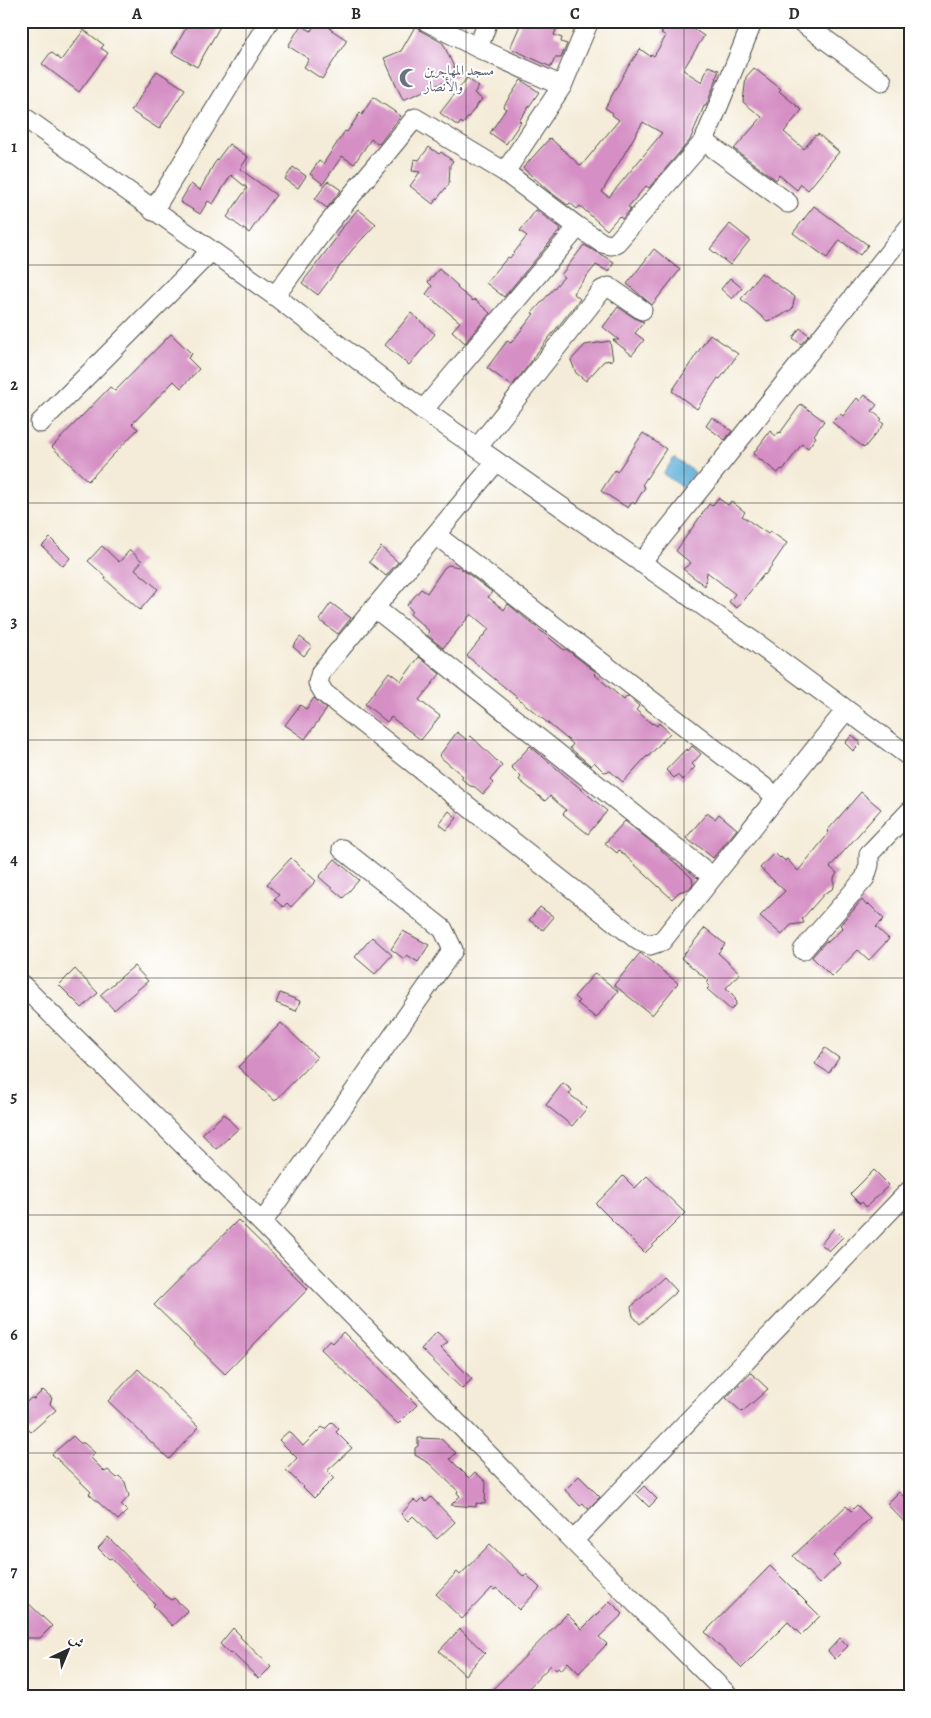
<svg xmlns="http://www.w3.org/2000/svg" width="931" height="1718" viewBox="0 0 931 1718" font-family="Alegreya,Amiri,serif">
<style>
.water{fill:#5fafd9;stroke:#456d82}
.building{fill:#d58fc4;fill-rule:evenodd}
.lines{fill:none;stroke-linecap:round;stroke-linejoin:round}
.minor-casing{stroke:#494845;stroke-width:21}
.minor{stroke:#fff;stroke-width:19}
.grid{fill:none;stroke:#2b2b2b;stroke-width:1;stroke-opacity:0.55}
.labels{text-anchor:middle;stroke-width:4;stroke-linejoin:round;paint-order:stroke}
.worship-label{font-size:14px;fill:#5b616d;stroke:#fff;text-anchor:start}
.neatline{fill:none;stroke:#2b2b2b;stroke-width:2}
.grid-label{font-size:16px;text-anchor:middle;font-weight:bold;fill:#2b2b2b}
</style>
<rect width="100%" height="100%" fill="#fff"/>
<filter id="ink" filterUnits="userSpaceOnUse"><feTurbulence type="fractalNoise" baseFrequency=".02" numOctaves="2"/><feDisplacementMap in="SourceGraphic" scale="10" xChannelSelector="R" yChannelSelector="G"/><feConvolveMatrix kernelMatrix="1 2 1 2 8 2 1 2 1" color-interpolation-filters="sRGB"/></filter>
<filter id="wash" filterUnits="userSpaceOnUse"><feTurbulence type="fractalNoise" baseFrequency=".0096" numOctaves="4" result="noise"/><feDisplacementMap in="SourceGraphic" scale="20" xChannelSelector="R" yChannelSelector="G"/><feGaussianBlur stdDeviation="1.12" result="paint"/><feColorMatrix in="noise" values="0 0 0 0 0 0 0 0 0 0 0 0 0 0 0 0 0 1.4 0 .05"/><feComposite in="paint" operator="in"/></filter>
<g filter="url(#wash)">
<rect width="100%" height="100%" fill="#f4ecd8"/>
<path class="water" d="M674,458L695,472L684,488L663,474Z"/>
<g id="blocks">
<path class="building" d="M190,21H223L197,67L172,53Z
M317,21H335L330,29L347,40L322,79L304,67L309,59L288,46L301,25L311,31Z
M522,21H559L554,35L562,38L561,42L567,44L561,58H555L551,67L510,48Z
M669,21H682L704,36L683,70L702,82L708,66L719,70L716,78H717L706,106H704L690,140L649,188L646,186L628,207L631,209L622,219L619,216L607,230L580,206L577,209L570,203L568,205L550,192L523,168L550,138L581,166L619,120L612,115L613,113L605,108L626,70L640,49L650,56L651,54L654,56L666,36L661,33ZM643,122L662,133L609,197L602,192Z
M416,25L421,31L443,43L458,76L403,100L384,58L401,51Z
M84,30L104,45L101,48L108,53L79,92L42,64L51,52L61,60Z
M754,68L781,89L779,91L802,110L784,132L804,149L815,135L817,136L818,134L839,152L808,190L801,184L797,190L779,175L776,180L734,149L762,117L743,102L746,77Z
M157,71L185,89L159,129L131,111Z
M467,78L479,87L474,93L482,99L463,124L461,122L458,126L440,113Z
M521,80L539,92L519,121L521,122L506,144L490,133L506,109L503,107Z
M373,97L401,116L379,144L371,139L354,164L342,156L323,184L310,174L319,161L323,164L345,131L347,132L360,113L362,115Z
M229,144L248,157L240,169L276,195L249,233L227,217L247,188L231,175L213,204L208,201L200,214L180,202L191,184L200,190L214,164Z
M429,147L439,154L441,152L453,161L450,165L449,184L433,204L410,186L420,172L412,171L414,159L419,160Z
M293,167L306,176L298,188L285,179Z
M328,181L341,190L327,208L315,199Z
M814,206L868,245L860,255L840,240L827,258L793,233Z
M358,209L376,224L352,250L318,295L302,283L337,237V234Z
M536,210L561,229L504,297L486,283L508,257L510,258L527,236L520,231Z
M730,224L750,240L730,265L710,249Z
M584,245L614,262L609,272L596,265L573,293L580,299L532,359H533L512,386L487,368L507,341L511,343L534,314L532,313L564,277L561,275Z
M654,249L680,270L652,305L627,284Z
M439,269L458,286L457,288L473,301L474,299L490,313L465,343L452,331L460,322L426,294L432,286L428,282Z
M761,273L795,297L792,309L779,317L767,321L741,299Z
M730,278L742,288L732,299L721,289Z
M618,307L636,319L644,322L635,333L644,340L632,355L613,340H619L603,327Z
M411,313L435,334L409,365L385,345Z
M800,328L809,335L801,344L793,338Z
M171,334L192,354L188,358L199,369L181,388L174,381L132,424L138,429L88,481L52,447L110,387L115,391Z
M710,334L738,354L720,379L718,378L697,409L672,391Z
M610,341L613,360L604,361L586,381L576,373L571,360L585,345Z
M865,395L877,405L872,411L882,419L880,421L884,424L864,448L832,422L840,414L843,416L857,398L860,401Z
M801,404L824,421L814,435L816,437L808,448L802,444L783,470L781,469L778,473L753,454L770,431L776,436L779,432L780,433Z
M712,417L732,431L725,440L706,426Z
M643,433L666,449L642,485L645,487L635,504L632,502L628,508L601,491L615,470L617,472Z
M718,498L728,505L731,501L745,512L742,516L768,534L770,531L787,543L765,575L764,574L737,608L729,602L735,594L707,572L705,586L683,569L691,563L676,551L709,504L712,506Z
M50,538L70,558L63,566L42,546Z
M102,546L119,562L130,550L142,561L135,569L158,589L140,610L105,579L106,577L88,561Z
M381,547L398,562L386,576L369,562Z
M448,565L459,567L492,592L488,597L504,610L508,604L564,650L566,649L592,669L596,672L594,674L624,700L627,696L629,697L639,706L636,710L652,724L653,723L657,726L659,723L670,733L648,757L647,756L623,782L610,771L604,772L594,762L591,766L589,764L570,748L573,744L467,656L489,629L471,614L443,648L427,635L429,631L410,614L412,611L407,605L421,589L427,593L444,568Z
M331,603L351,618L338,634L319,620Z
M300,637L312,646L304,656L293,647Z
M419,657L440,674L419,700L440,716L421,740L391,717L387,722L365,704L389,672L401,681Z
M314,698L327,709L305,739L285,725L300,705L306,709Z
M457,732L467,740L471,736L502,766L490,780L493,783L483,794L475,787L470,786L461,778L463,776L439,756Z
M852,735L861,743L853,751L845,743Z
M530,746L607,811L588,834L563,814L566,810L550,796L545,801L519,780L521,777L511,767Z
M692,746L701,754L692,764L695,767L683,780L677,775L674,778L666,770L686,749L688,751Z
M861,792L881,809L830,867L837,873L834,878V887L831,890L825,893L802,919L804,923L791,925L782,935L760,916L785,891L760,868L774,853L780,858L781,857L785,861L787,859L798,871L829,833L827,831Z
M449,811L457,818L447,830L439,824Z
M707,813L715,819L719,814L737,829L713,858L696,844L695,845L686,838Z
M625,821L661,850L692,878L693,884L689,889L679,892L672,899L619,850L617,853L605,843Z
M291,858L316,881L291,907L287,903L283,907L274,899L279,895L267,884Z
M335,859L359,880L343,898L319,877Z
M862,900L867,906L869,904L884,919L876,927L889,939L869,960L858,950L832,977L812,957L826,941L828,942L843,928L840,925Z
M540,907L554,917L543,930L529,920Z
M705,928L725,944L718,953L740,973L726,988L735,997L736,1005L731,1010L707,989L710,986L707,983L709,981L681,958Z
M403,931L429,945L418,962L407,955L404,959L391,949Z
M372,937L392,955L375,974L355,957Z
M640,953L678,983L652,1015L614,985Z
M134,966L148,981L114,1010L100,995Z
M75,969L98,993L82,1008L59,985Z
M595,973L618,991L596,1018L577,1003L579,1001L574,997Z
M280,993L300,1001L296,1011L276,1003Z
M281,1023L317,1057L275,1101L238,1067Z
M825,1048L839,1058L829,1073L815,1064Z
M563,1083L572,1090L569,1094L587,1108L572,1126L546,1105Z
M224,1114L238,1129L216,1149L202,1134Z
M874,1170L889,1185L866,1207L862,1202L860,1204L850,1194Z
M623,1176L635,1188L647,1176L685,1213L645,1253L596,1204Z
M238,1220L308,1289L225,1374L154,1305Z
M834,1228L843,1237L829,1251L821,1244Z
M664,1277L677,1291L640,1324L633,1316L631,1307Z
M343,1332L417,1405L398,1424L321,1349L329,1340L333,1343Z
M437,1332L448,1342L441,1348L472,1379L462,1389L421,1349Z
M138,1369L199,1427L169,1459L108,1401Z
M751,1373L768,1389L742,1412L726,1398Z
M43,1390L52,1398L50,1404L56,1410L31,1432L21,1423V1408L31,1398L34,1399Z
M332,1422L339,1429L336,1432L352,1448L327,1471L334,1478L314,1498L286,1470L297,1458L279,1440L289,1431L303,1446L322,1427L325,1429Z
M73,1436L80,1443H84L95,1453L91,1458L105,1472L108,1470L117,1478L119,1476L125,1482L129,1496L121,1505L127,1511L118,1520L89,1494L91,1492L52,1454Z
M418,1438L441,1439L456,1453L450,1459L469,1478L475,1472L486,1482L485,1504L476,1503V1507L451,1505L460,1496L457,1493L458,1491L430,1464L415,1455V1448L418,1446Z
M579,1476L600,1497L588,1509L583,1503L580,1506L565,1490Z
M644,1486L657,1499L649,1507L636,1494Z
M910,1490V1528L887,1504L899,1492L903,1496Z
M431,1497L455,1522L437,1539L413,1516L408,1521L401,1514L414,1500L418,1503L423,1498L426,1502Z
M857,1505L870,1518L833,1556L840,1564L819,1584L793,1556L846,1506L851,1511Z
M108,1537L166,1596L172,1600L174,1598L188,1611L172,1626L153,1606L155,1604L111,1558L109,1559L98,1548Z
M490,1544L524,1577L526,1574L540,1588L519,1610L497,1588L494,1590L492,1588L462,1619L436,1594L457,1572L460,1575Z
M770,1566L820,1616L801,1635L788,1622L742,1668L705,1632Z
M21,1596L52,1626L40,1638H21Z
M610,1601L623,1614L599,1637L607,1644L579,1673L568,1662L561,1670L558,1667L556,1670L551,1665L520,1697H485L567,1614L582,1629Z
M233,1628L241,1636L240,1637L271,1667L259,1679L232,1653L230,1654L220,1644Z
M460,1629L485,1653L465,1675L439,1651Z
M840,1638L848,1646L835,1659L828,1651Z"/>
</g>
</g>
<g filter="url(#ink)">
<use href="#blocks" fill-opacity="0" stroke="#494845" stroke-width="1"/>
<g class="lines">
<defs>
<path id="minor" d="M426,21L478,48L562,86
M800,21L882,81
M478,48L488,21
M21,115L275,296L423,410L759,645L910,757
M704,141L788,203
M505,172L562,86L589,21
M153,211L269,21
M275,296L328,224L415,118L505,172L578,227L602,243L611,245L617,242L704,141L753,21
M423,410L578,227
M40,423L211,251
M477,448L602,290L609,287L642,310
M496,462L321,672L318,683L324,693L639,941L650,945L662,941L846,710
M436,535L777,797
M641,563L910,226
M375,608L713,877
M803,950L865,878L869,865V854L910,811
M21,984L262,1223L573,1541L730,1697
M262,1223L453,950L443,929L342,849
M573,1541L910,1190"/>
</defs>
<use href="#minor" class="minor-casing"/>
<use href="#minor" class="minor"/>
</g>
</g>
<path class="grid" d="M246,21V1697M466,21V1697M684,21V1697M21,265H910M21,503H910M21,740H910M21,978H910M21,1215H910M21,1453H910"/>
<defs>
<symbol id="mosque-bare" viewBox="-9 -9 18 18"><path d="M3.5-4.9A6 6 0 1 0 3.5 4.9A5 5 0 1 1 3.5-4.9Z" fill="#6b7280" stroke="#fff" stroke-width="2.5" paint-order="stroke"/></symbol>
</defs>
<g fill-rule="evenodd">
<use href="#mosque-bare" x="395" y="64" width="28" height="28"/>
</g>
<g class="labels">
<g class="worship-label">
<text x="424" y="75">مسجد المهاجرين<tspan x="424" dy="16">والأنصار</tspan></text>
</g>
</g>
<rect width="931" height="1718" fill="none" stroke="#fff" stroke-width="55"/>
<g transform="translate(68 1650) rotate(44)" stroke="#ffffff" stroke-width="4" paint-order="stroke">
<path d="M0-4L9 19L0 12L-9 19Z" fill="#2b2b2b"/>
<text y="-8" font-size="14" font-weight="bold" text-anchor="middle" fill="#2b2b2b">ش</text>
</g>
<rect x="28" y="28" width="876" height="1662" class="neatline"/>
<g class="grid-label">
<text x="137" y="19">A</text>
<text x="356" y="19">B</text>
<text x="575" y="19">C</text>
<text x="794" y="19">D</text>
<text x="14" y="152">1</text>
<text x="14" y="390">2</text>
<text x="14" y="627">3</text>
<text x="14" y="865">4</text>
<text x="14" y="1102">5</text>
<text x="14" y="1340">6</text>
<text x="14" y="1577">7</text>
</g>
</svg>
